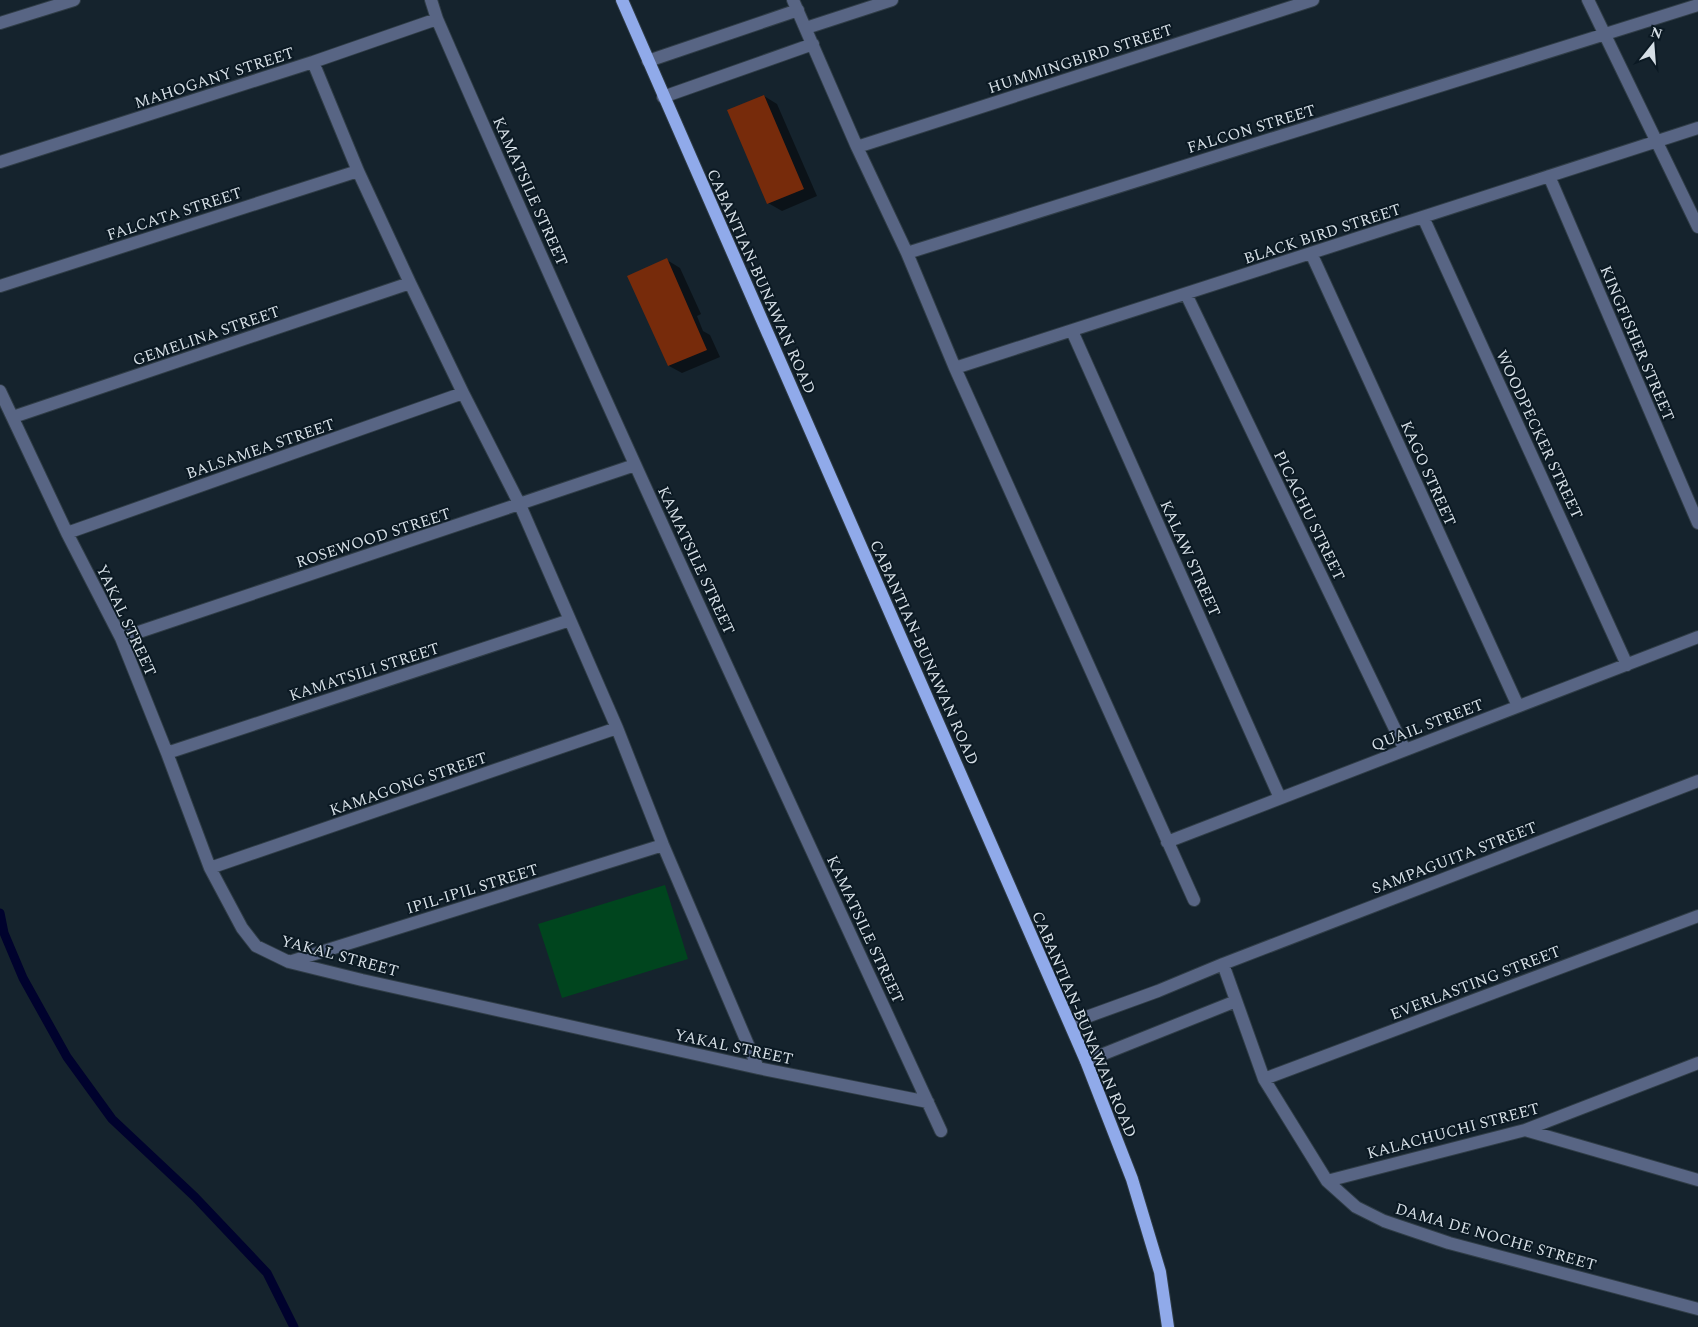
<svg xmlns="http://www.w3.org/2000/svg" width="1698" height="1327" viewBox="0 0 1698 1327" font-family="Spectral,serif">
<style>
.green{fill:#00451e}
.shadow{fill:#0007}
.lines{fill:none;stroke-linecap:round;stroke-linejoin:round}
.stream{stroke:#00022d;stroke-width:9}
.building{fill:#772b0b}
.minor-casing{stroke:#303d47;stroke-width:14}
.major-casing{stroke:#303d47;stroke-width:14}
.minor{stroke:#586584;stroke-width:12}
.major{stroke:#90aaea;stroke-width:12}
.labels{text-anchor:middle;stroke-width:4;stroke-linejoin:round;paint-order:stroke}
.street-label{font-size:16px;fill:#d6dfe6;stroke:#0b1923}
</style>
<rect width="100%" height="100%" fill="#15232d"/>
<path class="green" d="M665,885L688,959L562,998L538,924Z"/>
<path class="shadow" d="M764,96L777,104L817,196L782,211L768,203Z
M667,260L680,268L701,314L697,316L703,331L710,335L720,357L682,373L669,366Z"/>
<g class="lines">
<path class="stream" d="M0,913L4,933L23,978L67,1057L112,1119L195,1197L267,1273L294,1327"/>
</g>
<path class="building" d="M764,95L804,189L767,204L727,110Z
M667,258L707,350L668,366L627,276Z"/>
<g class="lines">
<defs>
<path id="minor" d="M431,0L437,19C599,392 771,762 941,1131
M793,0L857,147L907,253L955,368L1194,900
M1588,0L1698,227
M0,23L74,0
M806,28L892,0
M648,61L798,10
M313,62L358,171L410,283L463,393L520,505L617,728L663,845L758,1068
M663,97L813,44
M857,147L1313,0
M0,162L313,62L437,19
M1549,176L1698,523
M1423,217L1627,665
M907,253L1698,5
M1311,253L1518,706
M0,286L358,171
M1186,294L1405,750
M1072,331L1280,798
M955,368L1698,128
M0,391L67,533L121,638L167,753L210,868L242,928L256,946L289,962L362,980L758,1068L928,1102
M13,417L410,283
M67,533L463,393
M121,638L635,465
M167,753L570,620
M1167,842L1698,637
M210,868L617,728
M289,962L663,845
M1223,964L1264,1079L1327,1181L1356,1207L1384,1221L1449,1243L1698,1309
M1070,1023L1158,991L1223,964L1698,781
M1086,1061L1236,1001
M1264,1079L1698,916
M1525,1130L1698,1180
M1327,1181L1525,1130L1698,1063"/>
<path id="major" d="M622,0L1086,1061L1132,1179L1160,1272L1168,1327"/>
</defs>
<use href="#minor" class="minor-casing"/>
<use href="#major" class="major-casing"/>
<use href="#minor" class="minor"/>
<use href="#major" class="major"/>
</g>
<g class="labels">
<g class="street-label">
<text transform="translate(1080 58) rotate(-18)" y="6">HUMMINGBIRD STREET</text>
<text transform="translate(214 77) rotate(-18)" y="6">MAHOGANY STREET</text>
<text transform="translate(1251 128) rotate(-17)" y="6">FALCON STREET</text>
<text transform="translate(531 191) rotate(66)" y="6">KAMATSILE STREET</text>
<text transform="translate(174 213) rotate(-18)" y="6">FALCATA STREET</text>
<text transform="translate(1322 233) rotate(-18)" y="6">BLACK BIRD STREET</text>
<text transform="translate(762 281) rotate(66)" y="6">CABANTIAN-BUNAWAN ROAD</text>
<text transform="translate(206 335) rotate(-19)" y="6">GEMELINA STREET</text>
<text transform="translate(1638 343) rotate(67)" y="6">KINGFISHER STREET</text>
<text transform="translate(1540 434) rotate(65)" y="6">WOODPECKER STREET</text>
<text transform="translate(260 448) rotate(-19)" y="6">BALSAMEA STREET</text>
<text transform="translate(1429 473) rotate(66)" y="6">KAGO STREET</text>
<text transform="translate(1310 515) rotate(64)" y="6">PICACHU STREET</text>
<text transform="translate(373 537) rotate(-18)" y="6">ROSEWOOD STREET</text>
<text transform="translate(1191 558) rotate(66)" y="6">KALAW STREET</text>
<text transform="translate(697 560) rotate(65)" y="6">KAMATSILE STREET</text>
<text transform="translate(127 620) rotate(65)" y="6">YAKAL STREET</text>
<text transform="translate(925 652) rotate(66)" y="6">CABANTIAN-BUNAWAN ROAD</text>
<text transform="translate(364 671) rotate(-18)" y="6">KAMATSILI STREET</text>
<text transform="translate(1427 724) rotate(-21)" y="6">QUAIL STREET</text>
<text transform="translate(408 783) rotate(-19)" y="6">KAMAGONG STREET</text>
<text transform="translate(1454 857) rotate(-21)" y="6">SAMPAGUITA STREET</text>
<text transform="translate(472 888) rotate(-17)" y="6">IPIL-IPIL STREET</text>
<text transform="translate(866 929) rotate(65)" y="6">KAMATSILE STREET</text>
<text transform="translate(340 955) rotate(15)" y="6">YAKAL STREET</text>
<text transform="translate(1475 982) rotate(-21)" y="6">EVERLASTING STREET</text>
<text transform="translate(1085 1024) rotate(67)" y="6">CABANTIAN-BUNAWAN ROAD</text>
<text transform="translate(734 1046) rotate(12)" y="6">YAKAL STREET</text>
<text transform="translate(1453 1130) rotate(-15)" y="6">KALACHUCHI STREET</text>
<text transform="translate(1496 1236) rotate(16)" y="6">DAMA DE NOCHE STREET</text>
</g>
</g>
<g transform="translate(1653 45) rotate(17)" stroke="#0b1923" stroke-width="4" paint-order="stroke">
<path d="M0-4L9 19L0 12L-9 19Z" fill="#d6dfe6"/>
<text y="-8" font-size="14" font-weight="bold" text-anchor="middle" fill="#d6dfe6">N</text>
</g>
</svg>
